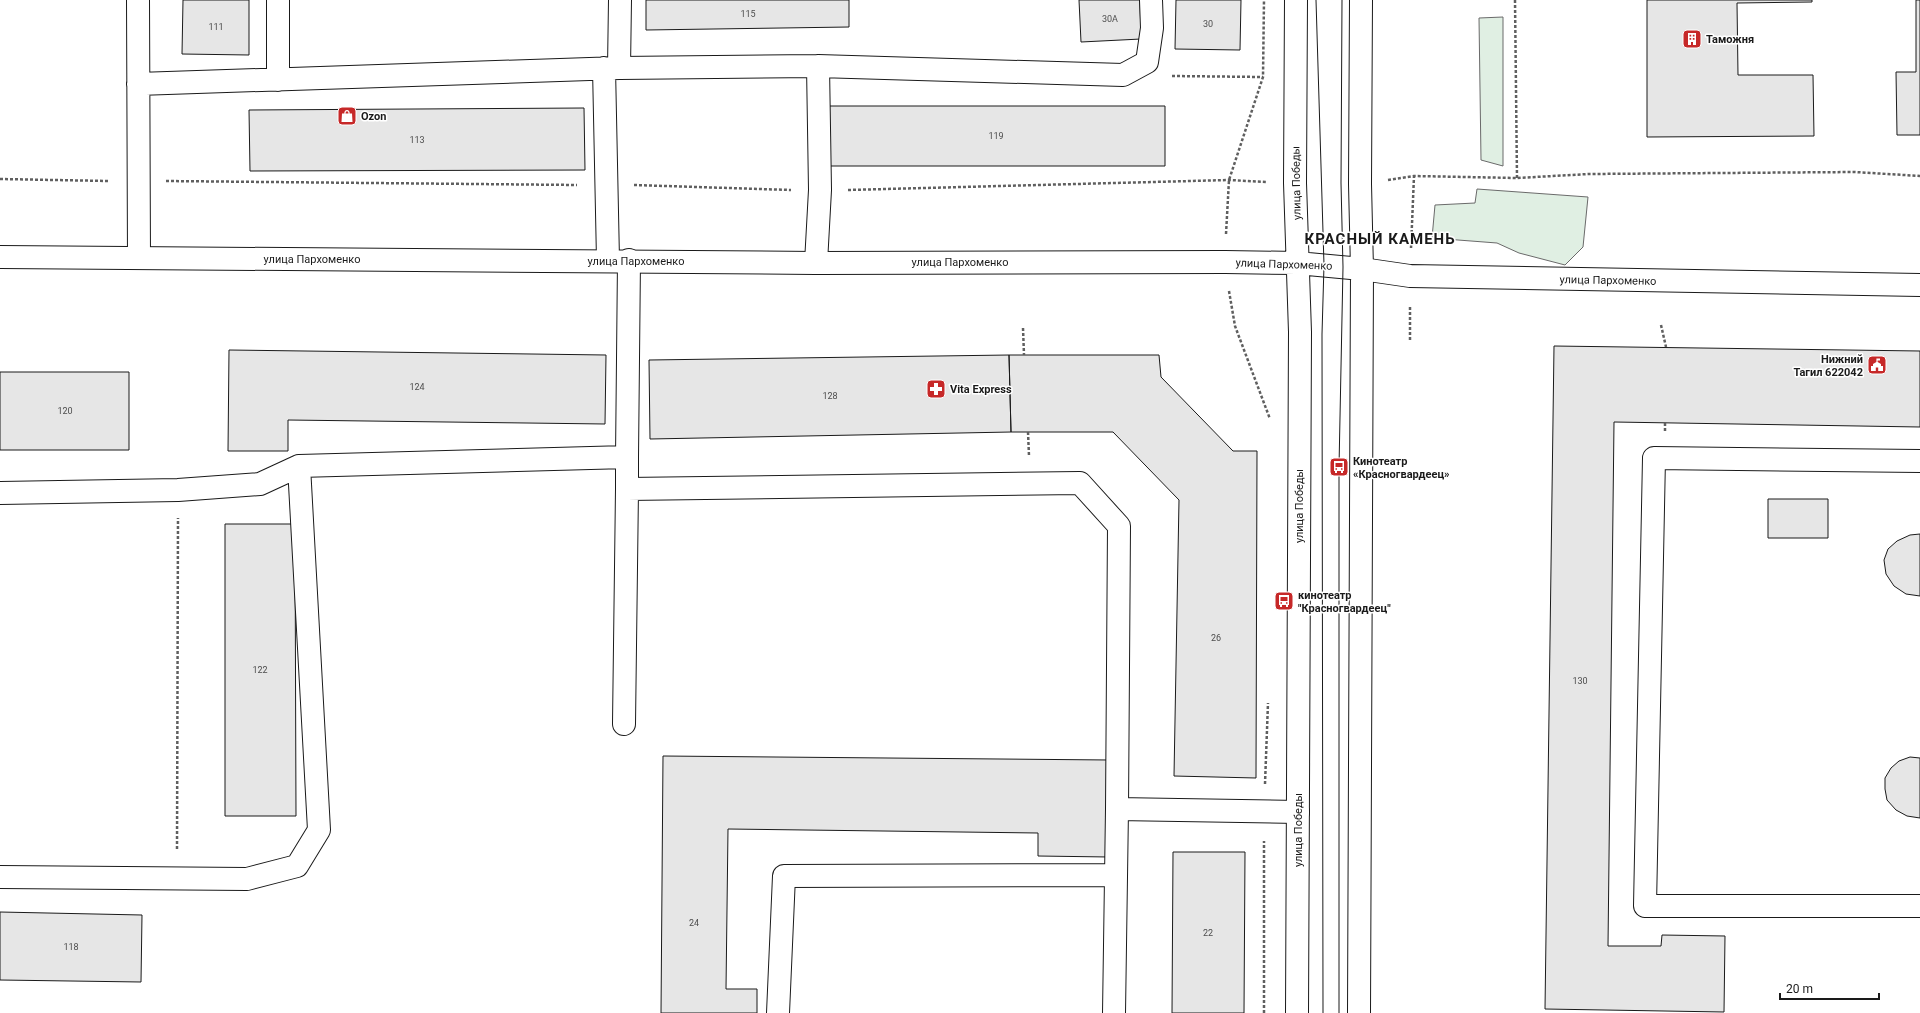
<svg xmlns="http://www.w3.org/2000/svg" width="1920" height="1013" viewBox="0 0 1920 1013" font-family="Roboto,sans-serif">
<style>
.green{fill:#e0efe3;stroke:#6a6a6a}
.building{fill:#e6e6e6;stroke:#1a1a1a}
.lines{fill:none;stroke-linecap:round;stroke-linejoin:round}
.minor-casing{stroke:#1a1a1a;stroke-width:24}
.major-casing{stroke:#1a1a1a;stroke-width:24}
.path{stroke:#5f5f5f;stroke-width:2.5;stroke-dasharray:3 2;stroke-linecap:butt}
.minor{stroke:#fff;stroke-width:22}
.major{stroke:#fff;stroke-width:22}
.tram{stroke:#1a1a1a;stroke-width:1}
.labels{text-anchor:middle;stroke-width:3;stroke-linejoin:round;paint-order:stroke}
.number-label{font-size:9px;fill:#4d4d4d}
.poi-label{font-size:11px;font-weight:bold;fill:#1a1a1a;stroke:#fff;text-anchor:start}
.street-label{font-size:11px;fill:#1a1a1a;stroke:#fff}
.district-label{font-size:15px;font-weight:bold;letter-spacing:1px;fill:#1a1a1a;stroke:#fff}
</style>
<rect width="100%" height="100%" fill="#fff"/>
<path class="green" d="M1503,17V166L1481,160L1479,18Z
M1477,189L1588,197L1583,247L1565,265L1519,253L1497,243L1432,238L1435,205L1475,203Z"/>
<path class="building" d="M183,0H249V55L182,54Z
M646,0H849V27L646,30Z
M1079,0H1140L1141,39L1081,42Z
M1176,0H1241L1240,50L1175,49Z
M1647,0H1812V2L1737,3L1738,75H1813L1814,136L1647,137Z
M1916,0H1920V135H1897L1896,72H1916Z
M828,106H1165V166H828Z
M584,108L585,170L250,171L249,110Z
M1554,346L1920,351V427L1614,422L1608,946H1661L1662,935L1725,936L1724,1012L1545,1009Z
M229,350L606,355L605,424L288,420V451H228Z
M1009,355H1159L1161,377L1233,451H1257L1256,778L1174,776L1179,500L1113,432H1011Z
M1009,355L1011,432L650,439L649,360Z
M0,372H129V450H0Z
M1768,499H1828V538H1768Z
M225,524H295L296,816H225Z
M1920,534V596L1906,594L1894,586L1886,574L1884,560L1888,549L1897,541L1910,535Z
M663,756L1110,760L1109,857L1038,856V833L728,829L726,989H757V1013H661Z
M1910,757L1920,758V818L1907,816L1896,810L1887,800L1885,789V778L1891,768L1899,761Z
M1173,852H1245L1244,1013H1172Z
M0,912L142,915L141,982L0,980Z"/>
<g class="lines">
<defs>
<path id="minor" d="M138,0L139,258
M278,0V80
M620,0L619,68L818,66L1123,75L1147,62L1152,28L1151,0
M604,68L608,260
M138,84L619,68
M816,263L820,190L818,66
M1362,269L1410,276L1920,285
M627,457L629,260
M1920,461L1654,458L1645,906H1920
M0,493L178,490L260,484L299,466L627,457V489L1080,483L1119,526L1117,809L1114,1013
M624,724L627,489
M1117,809L1298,812
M0,877L247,879L297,866L319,830L299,466
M778,1013L784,876L1115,875"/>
<path id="major" d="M1296,0L1295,183L1300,332L1297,1013
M0,257L816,263L1225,262L1297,263L1362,269
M1359,1013L1362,269L1360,184L1361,0"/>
</defs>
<use href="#minor" class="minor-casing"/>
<use href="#major" class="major-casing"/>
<path class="path" d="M1515,0L1517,178
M1172,76L1263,77
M0,179L109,181
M1388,180L1414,176L1517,178L1589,174L1855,172L1920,176
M166,181L577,185
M634,185L791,190
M848,190L1229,180L1267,182
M1226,234L1229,180L1263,77L1264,0
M1411,248L1414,176
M1229,291L1235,326L1270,419
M1661,325L1666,347
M1023,328L1024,355
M1410,340V305
M1665,431V423
M1028,432L1029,456
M1265,784L1268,703
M177,849L178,518
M1264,1013V841"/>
<use href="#minor" class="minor"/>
<use href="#major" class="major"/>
<path class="tram" d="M1316,0L1324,265L1322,334L1323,1013
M1339,1013V467L1343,267L1341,183L1342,0"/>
</g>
<defs>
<symbol id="building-square" viewBox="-11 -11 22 22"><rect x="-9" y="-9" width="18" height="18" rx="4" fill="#c62828" stroke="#fff"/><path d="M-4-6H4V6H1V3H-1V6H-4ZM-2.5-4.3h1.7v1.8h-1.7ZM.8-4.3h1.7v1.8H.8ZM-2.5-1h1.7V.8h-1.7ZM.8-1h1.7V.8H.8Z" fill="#fff"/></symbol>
<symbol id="shop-square" viewBox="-11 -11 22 22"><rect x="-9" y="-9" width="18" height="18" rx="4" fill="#c62828" stroke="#fff"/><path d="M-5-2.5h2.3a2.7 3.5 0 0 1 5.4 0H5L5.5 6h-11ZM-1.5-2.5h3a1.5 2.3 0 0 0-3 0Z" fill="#fff"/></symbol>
<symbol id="civic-square" viewBox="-11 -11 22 22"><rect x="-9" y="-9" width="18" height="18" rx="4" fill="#c62828" stroke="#fff"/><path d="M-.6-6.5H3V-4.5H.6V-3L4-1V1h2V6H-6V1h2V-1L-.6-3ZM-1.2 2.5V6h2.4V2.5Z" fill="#fff"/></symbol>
<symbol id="pharmacy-square" viewBox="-11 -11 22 22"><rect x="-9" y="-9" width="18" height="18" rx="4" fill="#c62828" stroke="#fff"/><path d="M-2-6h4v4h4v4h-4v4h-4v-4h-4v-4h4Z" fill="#fff"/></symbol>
<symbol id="bus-square" viewBox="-11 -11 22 22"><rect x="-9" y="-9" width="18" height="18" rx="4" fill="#c62828" stroke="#fff"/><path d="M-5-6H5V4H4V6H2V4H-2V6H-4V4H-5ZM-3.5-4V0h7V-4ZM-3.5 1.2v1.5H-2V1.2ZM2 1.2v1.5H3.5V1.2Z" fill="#fff"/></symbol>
</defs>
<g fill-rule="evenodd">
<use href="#building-square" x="1681" y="28" width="22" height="22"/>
<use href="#shop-square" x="336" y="105" width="22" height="22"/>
<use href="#civic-square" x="1866" y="354" width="22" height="22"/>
<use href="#pharmacy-square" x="925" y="378" width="22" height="22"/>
<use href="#bus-square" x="1328" y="456" width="22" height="22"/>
<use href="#bus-square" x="1273" y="590" width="22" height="22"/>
</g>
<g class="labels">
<g class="number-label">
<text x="748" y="17">115</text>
<text x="1110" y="22">30А</text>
<text x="1208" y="27">30</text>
<text x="216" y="30">111</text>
<text x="996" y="139">119</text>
<text x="417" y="143">113</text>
<text x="417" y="390">124</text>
<text x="830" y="399">128</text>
<text x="65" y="414">120</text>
<text x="1216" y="641">26</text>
<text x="260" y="673">122</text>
<text x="1580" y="684">130</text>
<text x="694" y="926">24</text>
<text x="1208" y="936">22</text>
<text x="71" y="950">118</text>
</g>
<g class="poi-label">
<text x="1706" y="43">Таможня</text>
<text x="361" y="120">Ozon</text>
<text x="1863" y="363" text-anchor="end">Нижний<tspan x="1863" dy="13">Тагил 622042</tspan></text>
<text x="950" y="393">Vita Express</text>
<text x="1353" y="465">Кинотеатр<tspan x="1353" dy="13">«Красногвардеец»</tspan></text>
<text x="1298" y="599">кинотеатр<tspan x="1298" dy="13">"Красногвардеец"</tspan></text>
</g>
<g class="street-label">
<text transform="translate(1296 183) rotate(-91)" y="4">улица Победы</text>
<text x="312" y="263">улица Пархоменко</text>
<text x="636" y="265">улица Пархоменко</text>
<text x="960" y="266">улица Пархоменко</text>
<text transform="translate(1284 264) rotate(2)" y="4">улица Пархоменко</text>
<text transform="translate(1608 280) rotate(1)" y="4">улица Пархоменко</text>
<text transform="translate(1299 506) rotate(-90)" y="4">улица Победы</text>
<text transform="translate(1298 830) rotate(-90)" y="4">улица Победы</text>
</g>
<g class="district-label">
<text x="1380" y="244">КРАСНЫЙ КАМЕНЬ</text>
</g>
</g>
<path d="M1780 993v6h99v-6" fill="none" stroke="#1a1a1a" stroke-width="2"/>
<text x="1786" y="993" font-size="12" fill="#1a1a1a" stroke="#ffffff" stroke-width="3" paint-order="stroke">20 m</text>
</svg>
